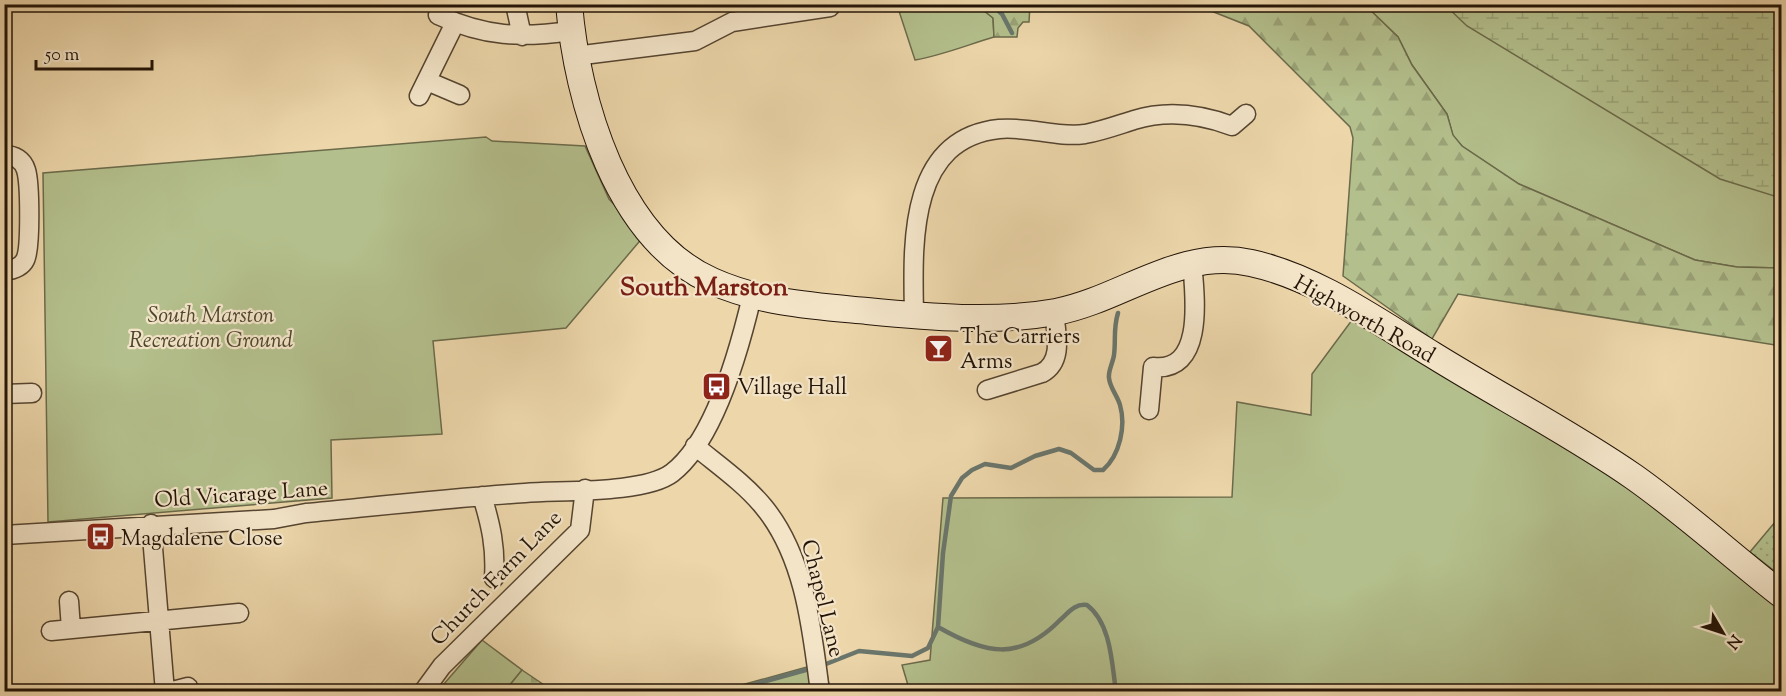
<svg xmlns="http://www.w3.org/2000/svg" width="1786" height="696" viewBox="0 0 1786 696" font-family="'Sorts Mill Goudy',serif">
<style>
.green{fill:#b3bf8c;stroke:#6b6a4a;stroke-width:1.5}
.forest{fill:url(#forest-firs);stroke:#6b6a4a;stroke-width:1.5}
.wetland{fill:url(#wetland-marsh);stroke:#6b6a4a;stroke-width:1.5}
.cemetery{fill:url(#cemetery-stones);stroke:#6b6a4a;stroke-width:1.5}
.garden{fill:url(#garden-dots);stroke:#6b6a4a;stroke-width:1.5}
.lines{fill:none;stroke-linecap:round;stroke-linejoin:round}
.stream{stroke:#6a766c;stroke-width:4.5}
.street-casing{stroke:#554430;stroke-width:21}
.secondary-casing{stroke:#231407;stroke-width:28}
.street{stroke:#f3e4c8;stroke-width:18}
.secondary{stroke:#f3e4c8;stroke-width:26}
.labels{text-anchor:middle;stroke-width:4.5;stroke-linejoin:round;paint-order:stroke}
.park-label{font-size:22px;font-style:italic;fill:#4e472f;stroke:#f3e4c8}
.street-label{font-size:22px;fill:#231407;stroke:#f3e4c8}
.poi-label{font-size:22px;fill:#231407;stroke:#f3e4c8;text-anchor:start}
.quarter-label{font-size:26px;font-weight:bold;fill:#7a1f14;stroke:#f3e4c8}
</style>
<defs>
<pattern id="forest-firs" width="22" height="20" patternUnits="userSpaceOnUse" patternTransform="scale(1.5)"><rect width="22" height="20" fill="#b3bf8c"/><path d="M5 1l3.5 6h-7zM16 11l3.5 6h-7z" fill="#9aa377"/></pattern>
<pattern id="wetland-marsh" width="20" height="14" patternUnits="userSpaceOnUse" patternTransform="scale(1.5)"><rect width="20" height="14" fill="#b3bf8c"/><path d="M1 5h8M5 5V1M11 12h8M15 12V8" fill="none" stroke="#9aa377"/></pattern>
<pattern id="cemetery-stones" width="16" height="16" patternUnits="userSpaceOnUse" patternTransform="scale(1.5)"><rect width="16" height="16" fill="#b3bf8c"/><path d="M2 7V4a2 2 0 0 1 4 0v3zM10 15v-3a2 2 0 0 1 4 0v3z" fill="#9aa377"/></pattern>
<pattern id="garden-dots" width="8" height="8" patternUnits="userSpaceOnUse" patternTransform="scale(1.5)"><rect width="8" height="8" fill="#b3bf8c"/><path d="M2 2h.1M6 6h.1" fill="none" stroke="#9aa377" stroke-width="1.8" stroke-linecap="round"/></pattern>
</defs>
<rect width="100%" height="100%" fill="#ecd6aa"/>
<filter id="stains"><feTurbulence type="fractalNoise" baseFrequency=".00333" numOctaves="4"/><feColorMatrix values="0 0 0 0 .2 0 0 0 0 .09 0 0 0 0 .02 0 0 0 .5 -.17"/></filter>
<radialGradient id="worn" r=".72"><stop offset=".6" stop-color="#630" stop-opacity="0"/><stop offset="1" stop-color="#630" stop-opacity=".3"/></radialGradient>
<path class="green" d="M897,5H977L993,18L994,37C967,45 943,55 915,60Z
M1365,5H1781V268L1737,267L1695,260L1519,184L1462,146L1453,136L1447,114L1412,65L1398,37Z
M486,137L492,141L585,146L609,199L644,236L566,328L433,341L442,434L331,440L332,498L48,522L43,173Z
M1355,316L1595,459L1781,606V691L910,692L902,665L930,660L943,498L1232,497L1237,402L1311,415L1312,374Z
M482,640L522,670L505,691L437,692Z
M825,662L830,691L729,692L731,688Z"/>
<path class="forest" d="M977,5H1030L1029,22H1023L1018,28L1017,37H994L993,18Z
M1196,5H1365L1398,37L1412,65L1447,114L1453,135L1462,146L1519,184L1695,260L1737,267L1781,268V346L1458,294L1432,339L1343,276L1353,138L1350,127L1249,26Z"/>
<path class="wetland" d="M1445,5H1781V198L1720,179L1467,26Z"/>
<path class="cemetery" d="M522,670L553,691H505Z"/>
<path class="garden" d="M1781,515V576L1750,552Z"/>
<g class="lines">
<path class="stream" d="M991,4L1002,14L1012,33
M938,627C985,654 1019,662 1060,620C1068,613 1075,603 1087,605C1111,623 1112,664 1116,692
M821,666L859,651L912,656L928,648L938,627L943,553L951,496L962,478L972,470L985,464L1011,468L1035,456L1059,449L1071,453L1094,470H1103C1120,455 1126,426 1120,405C1117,395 1110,388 1109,378C1108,370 1113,363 1114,355C1116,340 1113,329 1118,313
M739,692L755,684L813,668"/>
<defs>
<path id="street" d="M515,4L522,36
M438,15C485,37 521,38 571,31
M575,56L695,41L732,22L830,7
M427,81L460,95
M419,96L455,23
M4,155C15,155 23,160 26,170C30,183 31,249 25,260C21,268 12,270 4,271
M914,316C913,248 906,139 999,129C1028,126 1056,138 1085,134C1102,131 1118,125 1134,120C1167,110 1200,114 1232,126L1246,114
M987,390L1042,373C1064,361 1056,333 1054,312
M4,394L32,393
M1149,410L1153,367C1205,373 1195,296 1192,262
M695,446C718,465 744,483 763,506C805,556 812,630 820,692
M482,496C491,525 496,548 494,578
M151,524L165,692
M4,535L274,519L306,513C379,506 452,498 525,493C561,490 644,494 672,473C715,440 740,347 752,296
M69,601L71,629
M51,631L239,613
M169,692L188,687
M423,692L442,666L580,530L585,489"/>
<path id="secondary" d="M569,4C577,101 617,239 712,281C761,303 814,306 867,311C929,317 994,323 1056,312C1123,299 1180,247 1251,263C1316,277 1377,321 1433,355C1499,396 1569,432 1634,477C1685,513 1732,556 1782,595"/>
</defs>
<use href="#street" class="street-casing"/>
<use href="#secondary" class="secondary-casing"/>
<use href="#street" class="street"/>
<use href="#secondary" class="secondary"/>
</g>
<defs>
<symbol id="bar-square" viewBox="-11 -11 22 22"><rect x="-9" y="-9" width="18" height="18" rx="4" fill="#8f2418" stroke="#f3e4c8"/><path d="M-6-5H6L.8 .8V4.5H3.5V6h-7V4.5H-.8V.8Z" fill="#fff"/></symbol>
<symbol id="bus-square" viewBox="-11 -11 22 22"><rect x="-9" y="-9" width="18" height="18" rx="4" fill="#8f2418" stroke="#f3e4c8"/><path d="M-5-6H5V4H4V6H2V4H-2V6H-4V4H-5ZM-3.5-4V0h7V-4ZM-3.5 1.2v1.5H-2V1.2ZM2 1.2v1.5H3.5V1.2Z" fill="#fff"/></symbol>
</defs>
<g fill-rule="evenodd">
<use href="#bar-square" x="922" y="332" width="33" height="33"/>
<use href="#bus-square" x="700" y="370" width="33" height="33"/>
<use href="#bus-square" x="84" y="520" width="33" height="33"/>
</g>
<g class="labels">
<g class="park-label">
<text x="211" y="322">South Marston<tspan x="211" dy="25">Recreation Ground</tspan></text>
</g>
<g class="street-label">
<text transform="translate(1365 318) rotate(29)" y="8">Highworth Road</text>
<text transform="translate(241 493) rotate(-4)" y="8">Old Vicarage Lane</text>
<text transform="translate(495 577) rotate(-46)" y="8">Church Farm Lane</text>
<text transform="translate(824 598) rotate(76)" y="8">Chapel Lane</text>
</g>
<g class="poi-label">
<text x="960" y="343">The Carriers<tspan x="960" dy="25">Arms</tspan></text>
<text x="737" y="394">Village Hall</text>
<text x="121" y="545">Magdalene Close</text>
</g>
<g class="quarter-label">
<text x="704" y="295">South Marston</text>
</g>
</g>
<rect width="1786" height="696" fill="none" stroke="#ecd6aa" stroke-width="24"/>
<rect x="6" y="6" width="1774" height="684" fill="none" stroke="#231407" stroke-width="3"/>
<rect x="12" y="12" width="1762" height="672" fill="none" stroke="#231407" stroke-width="1.5"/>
<g transform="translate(1723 633) rotate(129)" stroke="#f3e4c8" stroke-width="4.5" paint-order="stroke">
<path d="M0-4.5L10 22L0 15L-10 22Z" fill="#231407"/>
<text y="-9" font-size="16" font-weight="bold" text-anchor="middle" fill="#231407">N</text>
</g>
<path d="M36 60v9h116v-9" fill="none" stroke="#231407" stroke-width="3"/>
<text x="45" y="60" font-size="18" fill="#231407" stroke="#f3e4c8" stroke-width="4.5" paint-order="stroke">50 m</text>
<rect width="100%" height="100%" filter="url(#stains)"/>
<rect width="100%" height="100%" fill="url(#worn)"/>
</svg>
